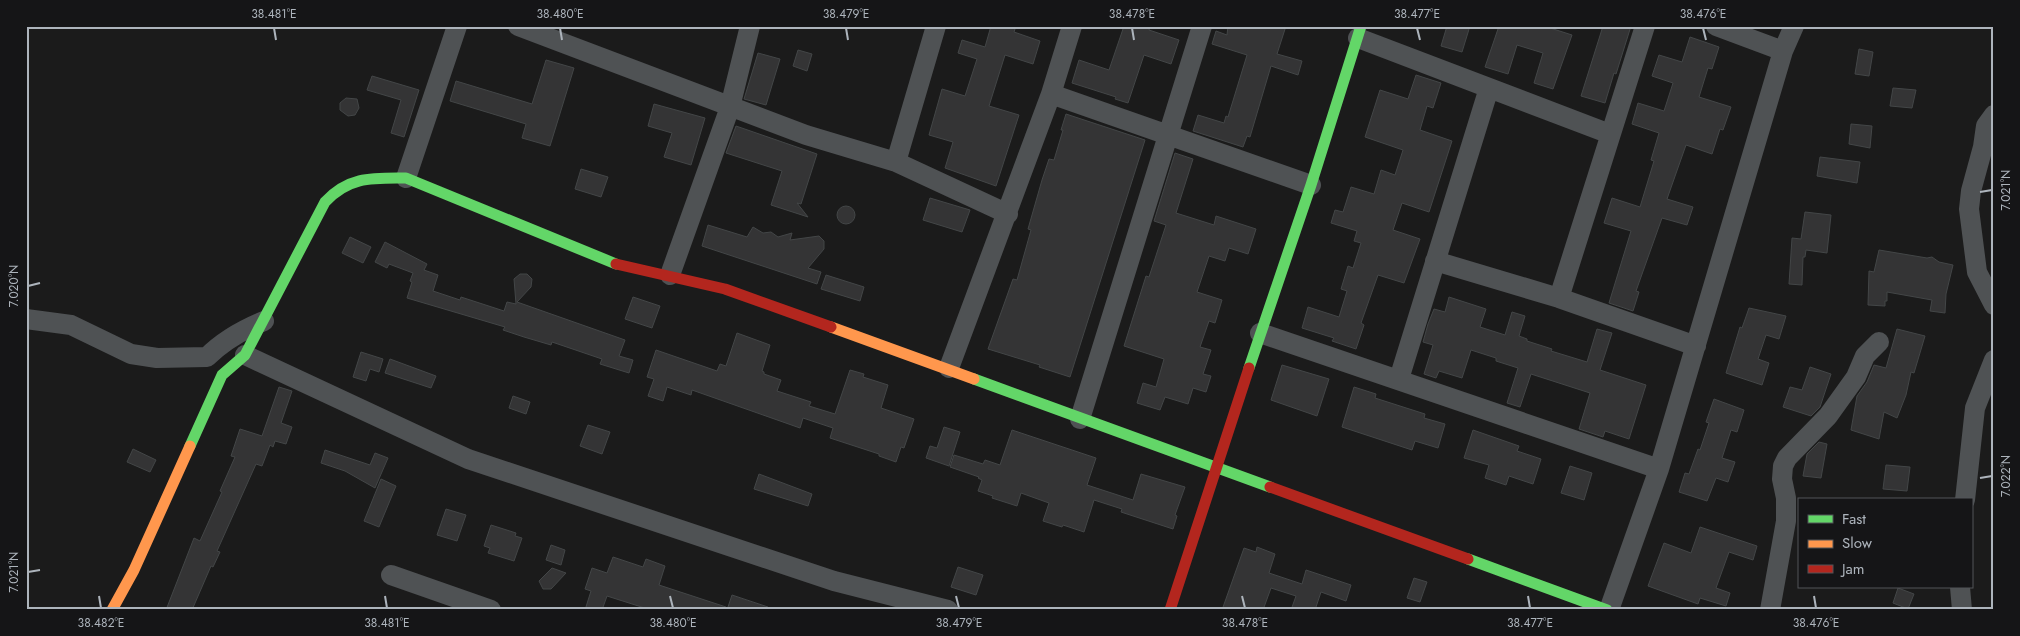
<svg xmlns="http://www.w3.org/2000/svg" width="2020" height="636" viewBox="0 0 2020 636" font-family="Jost,sans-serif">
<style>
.building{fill:#343435;stroke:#434647}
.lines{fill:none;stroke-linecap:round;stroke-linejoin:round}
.street{stroke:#4f5254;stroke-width:20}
.fast{stroke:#63d668;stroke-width:11}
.slow{stroke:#ff974d;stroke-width:11}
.jam{stroke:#b3261e;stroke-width:11}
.ticks{fill:none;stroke:#adb4bc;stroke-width:2}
.neatline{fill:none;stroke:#adb4bc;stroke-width:2}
.ticks-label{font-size:12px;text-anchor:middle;fill:#adb4bc}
</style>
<rect width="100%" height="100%" fill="#1b1b1b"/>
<path class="building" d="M991,26H1016L1014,32L1040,41L1033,64L1005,55L989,106L1019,115L996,186L945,168L953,142L929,135L942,89L965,96L977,59L958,53L962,40L985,47Z
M1124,26H1150L1149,30L1179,40L1171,64L1144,55L1128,103L1115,99L1116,97L1072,83L1079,60L1109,70Z
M1228,26H1286L1277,54L1302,61L1298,75L1271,66L1250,137L1247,136L1243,147L1193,131L1198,115L1224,123L1226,116L1228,117L1247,55L1212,44L1216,31L1227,35Z
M1447,26H1470L1462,52L1441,46Z
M1499,26H1544L1572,35L1553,89L1534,83L1543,53L1517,45L1508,74L1485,67Z
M1603,26H1631L1616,74L1614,73L1605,103L1581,96Z
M1690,37L1719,47L1712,69L1708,68L1699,97L1731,107L1723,130L1720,129L1712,154L1686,145L1667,199L1693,207L1687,225L1662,218L1636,291L1639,292L1633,311L1609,303L1631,231L1604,223L1612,198L1640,207L1654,161L1651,160L1659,133L1632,124L1638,103L1664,111L1673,83L1652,76L1659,55L1682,62Z
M1859,49L1873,52L1869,76L1855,74Z
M798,50L812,54L807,71L793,66Z
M758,53L780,59L766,105L744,99Z
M546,60L574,68L550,146L522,138L526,124L450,101L456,81L532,104Z
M1416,75L1441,83L1433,108L1427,106L1420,130L1452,141L1429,212L1402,203L1393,230L1420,239L1404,283L1378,275L1361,323L1364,325L1356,349L1332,341L1334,338L1302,328L1308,307L1339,317L1347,291L1341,289L1348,266L1353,268L1361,243L1354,241L1357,231L1331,223L1335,210L1343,212L1351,187L1374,194L1381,170L1395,175L1403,150L1365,137L1380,90L1408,99Z
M372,76L419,90L404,137L391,133L401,100L367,90Z
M1893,88L1916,90L1912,108L1890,106Z
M346,98L357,99L359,108L355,115L348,116L340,110V103Z
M654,104L705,118L691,165L664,157L672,133L648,126Z
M1066,114L1145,140L1070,377L1039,367L1040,365L988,349L1013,279L1017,280L1031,230L1028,229L1042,180L1049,159L1054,160L1063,130H1061Z
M1851,124L1872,126L1870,148L1849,144Z
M736,126L817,154L801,204L797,203L808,217L771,205L782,171L726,153Z
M1175,153L1193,159L1176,213L1214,225L1216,216L1256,229L1248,254L1229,248L1225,261L1209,256L1197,292L1222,300L1215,323L1209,321L1200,347L1211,350L1203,374L1211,376L1206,392L1193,388L1188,404L1165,397L1160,410L1137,403L1143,383L1156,387L1164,359L1124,346L1146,276L1149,277L1166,225L1154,221Z
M1820,157L1860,162L1857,183L1817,176Z
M581,169L608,177L601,197L575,189Z
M930,198L970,210L962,232L923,220Z
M837 215a9 9 0 1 1 18 0a9 9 0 1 1-18 0Z
M1805,212L1831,215L1827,253L1806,250L1805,257H1803L1802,285L1789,284L1792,238L1801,239Z
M708,225L747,237L753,227L763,233L771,232L778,237L792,233L790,240L819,236L824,241V249L808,268L821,272L817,284L702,246Z
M350,237L371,247L363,263L342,253Z
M385,242L427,264L424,270L438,275L433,291L460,300L461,297L504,311L507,302L516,304L514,279L520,274H527L532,279L531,287L517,302L625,340L619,356L633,360L629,373L600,364L602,359L552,342L551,345L524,337L503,330L505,327L407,298L412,282L410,281L413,273L389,264L387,268L375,262Z
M1879,250L1927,258L1932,257L1939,262L1953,265L1946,294L1945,313L1930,311L1932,300L1887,292V301H1885V306L1868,305L1869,271L1874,272Z
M826,275L864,287L860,301L821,289Z
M633,297L660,306L652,328L625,319Z
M1449,297L1486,309L1480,327L1505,335L1512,312L1525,316L1519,336L1527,339V341L1552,349L1551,351L1587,362L1597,329L1612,333L1600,370L1646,385L1629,439L1605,431L1603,437L1579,429L1590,393L1531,374L1520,407L1507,403L1518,368L1496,361V358L1471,350L1462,378L1439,371L1436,378L1424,374L1433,345L1423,342L1428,324L1434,309L1445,312Z
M1749,308L1786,316L1779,339L1766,335L1758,359L1769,363L1762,385L1726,373L1740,327L1742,328Z
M1897,329L1925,336L1914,373L1911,372L1906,395L1897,418L1884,412L1879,439L1851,430L1857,396L1867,382L1874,365L1886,368Z
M737,333L770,345L762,371L764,372V374L781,380L777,391L811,402L809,406L835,414L850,370L864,374L863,377L888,385L881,408L914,419L904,448L901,447L896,462L879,456V454L830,438L833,428L803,418L800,428L692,390L691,395L667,387L663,401L648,396L654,379L647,377L656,350L717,371L720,364L726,366Z
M361,352L383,359L379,372L370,369L366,381L353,377Z
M390,359L436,376L431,388L385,373Z
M1282,365L1329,379L1317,416L1271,400Z
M1810,367L1831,374L1820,407L1811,416L1783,407L1790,387L1802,390Z
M279,387L292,391L281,423L292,427L286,444L275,441L273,447L270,445L262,466L256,464L217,551L220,552L213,567L211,566L192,610H166L194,538L200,541L222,492L220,491L235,457L231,456L240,429L262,436Z
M1354,387L1376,394L1375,398L1425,414L1424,418L1445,424L1438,448L1415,441L1412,450L1342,427Z
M513,396L530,402L526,414L509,408Z
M1714,399L1744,410L1737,432L1731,430L1722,458L1735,462L1728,482L1716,478L1707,501L1679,492L1685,473L1689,474L1698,449L1700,450L1709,423L1706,422Z
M588,425L610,432L602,454L580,446Z
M944,427L960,432L949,466L926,458L930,446L937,448Z
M1012,430L1096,458L1087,485L1133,500L1141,474L1185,487L1175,515L1177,516L1173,529L1124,513L1121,512L1122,509L1094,500L1084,532L1063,525L1062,527L1043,521L1049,503L1021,493L1017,506L992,498L993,496L978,491L982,480L978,478L979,477L950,467L954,455L983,464L985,460L1000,465Z
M1473,430L1519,446L1517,451L1541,459L1533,484L1509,476L1506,485L1485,478L1489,465L1464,458Z
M1819,442L1827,444L1821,478L1803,476L1807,454Z
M133,449L156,460L150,472L127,462Z
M325,450L370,465L375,453L388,458L375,488L345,471L321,463Z
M1886,465L1910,467L1907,491L1883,489Z
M1570,466L1592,473L1584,500L1561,493Z
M759,474L812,494L808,506L754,489Z
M381,479L396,486L379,527L364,521Z
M446,509L466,515L457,541L437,535Z
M491,525L516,533L515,536L522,538L514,561L488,553L490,548L484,546Z
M1700,527L1757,546L1753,560L1729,552L1716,588L1730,593L1726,606L1700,598L1698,604L1648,586L1664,543L1691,553Z
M551,545L565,550L561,565L546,560Z
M1257,547L1275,554L1269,573L1302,584L1306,570L1351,585L1346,601L1321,592L1315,610H1291L1296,596L1271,588L1263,610H1222L1244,548L1256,552Z
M613,557L643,567L646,559L665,566L659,585L726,607L725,610H651L607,596L602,610H585L591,591L585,589L592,568L607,573Z
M958,567L983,575L976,595L951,587Z
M552,568L566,573L551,589H543L539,581Z
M1414,578L1427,582L1420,602L1407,598Z
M1898,588L1914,594L1908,609L1893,603Z
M732,595L768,607V610H727Z"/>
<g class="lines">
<path class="street" d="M518,26L806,135L896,162L1008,214
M1716,26L1783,51
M1358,38L1610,134
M1051,94L1311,185
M1994,115L1986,126L1983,147L1971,191L1969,209L1977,272L1994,305
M896,162L936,26
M406,178L457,26
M1435,261L1559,298L1696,346
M670,275L730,107L750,26
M1559,298L1645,26
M26,319L71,325L131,354L157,358L207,357C224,340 242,330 264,321
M1260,333L1659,469
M245,355L468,459L834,581L948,610
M949,368L1051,94L1072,26
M1399,379L1489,88
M1080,419L1202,26
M1965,500L1975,408L1994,360
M391,575L491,610
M1960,587L1962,610
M1609,610L1659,469L1783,51L1794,26
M1770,610L1786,521V498L1782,479L1783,466L1787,458L1828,416L1856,377L1865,356L1879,342"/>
<path class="fast" d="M1249,368L1311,185L1361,26
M974,379L1270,487
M190,446L222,375L245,355L325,202C349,176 373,178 406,178L616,264
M1468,559L1607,610"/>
<path class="slow" d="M831,327L974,379
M112,610L134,570L190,446"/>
<path class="jam" d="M616,264L725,289L831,327
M1270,487L1468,559
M1170,610L1249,368"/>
</g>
<path class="ticks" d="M274,28L276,40M560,28L562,40M846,28L848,40M1132,28L1134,40M1417,28L1420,40M1703,28L1706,40M1980,192L1992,190M28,286L40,283M1980,478L1992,476M28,572L40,570M99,596L101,608M385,596L387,608M670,596L673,608M956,596L959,608M1242,596L1245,608M1528,596L1530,608M1814,596L1816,608"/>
<rect width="2020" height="636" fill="none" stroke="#151517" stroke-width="55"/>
<rect x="1798" y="498" width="175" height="90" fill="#151517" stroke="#525559"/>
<rect x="1808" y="515" width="25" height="8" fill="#63d668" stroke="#525559"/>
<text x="1842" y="524" font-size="15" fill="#adb4bc">Fast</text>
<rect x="1808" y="540" width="25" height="8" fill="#ff974d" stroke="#525559"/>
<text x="1842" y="548" font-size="15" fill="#adb4bc">Slow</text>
<rect x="1808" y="565" width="25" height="8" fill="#b3261e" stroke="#525559"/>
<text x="1842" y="574" font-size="15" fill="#adb4bc">Jam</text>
<rect x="28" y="28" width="1964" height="580" class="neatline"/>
<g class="ticks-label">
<text x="274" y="18">38.481°E</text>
<text x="560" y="18">38.480°E</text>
<text x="846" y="18">38.479°E</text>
<text x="1132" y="18">38.478°E</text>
<text x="1417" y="18">38.477°E</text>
<text x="1703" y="18">38.476°E</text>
<text transform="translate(2006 190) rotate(-90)" y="4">7.021°N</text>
<text transform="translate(14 286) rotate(-90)" y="4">7.020°N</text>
<text transform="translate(2006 476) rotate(-90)" y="4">7.022°N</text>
<text transform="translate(14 572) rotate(-90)" y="4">7.021°N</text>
<text x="101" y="627">38.482°E</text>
<text x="387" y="627">38.481°E</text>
<text x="673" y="627">38.480°E</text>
<text x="959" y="627">38.479°E</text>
<text x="1245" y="627">38.478°E</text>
<text x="1530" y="627">38.477°E</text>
<text x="1816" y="627">38.476°E</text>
</g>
</svg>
